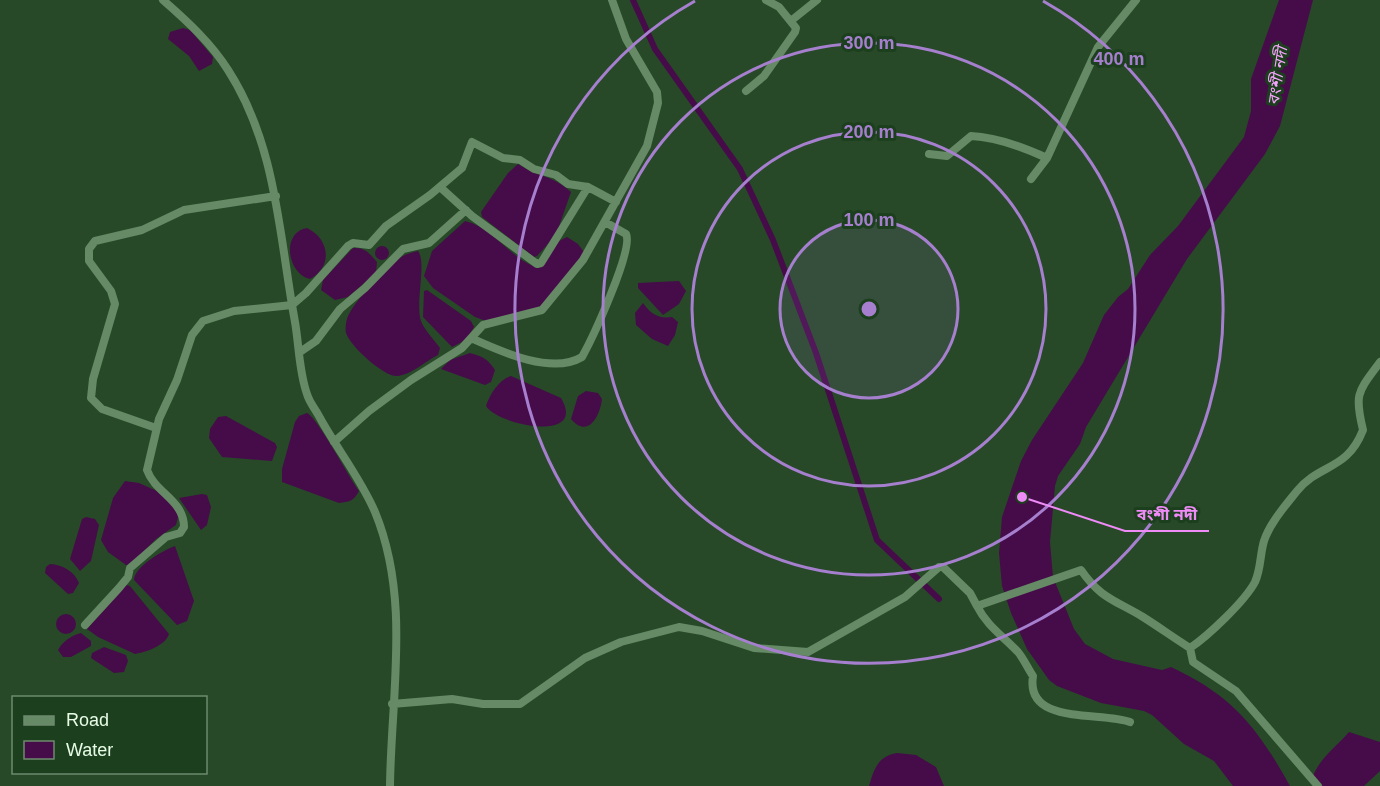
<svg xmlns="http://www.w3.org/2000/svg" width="1380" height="786" viewBox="0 0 1380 786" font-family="Arial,'Noto Sans Bengali',sans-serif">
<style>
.water{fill:#460c4a}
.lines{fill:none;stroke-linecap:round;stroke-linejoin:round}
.canal{stroke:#460c4a;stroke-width:6}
.minor{stroke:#658a65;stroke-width:8}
.ring{fill:none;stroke:#a67fcf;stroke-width:3}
.labels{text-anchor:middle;stroke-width:6;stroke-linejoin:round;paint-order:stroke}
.water-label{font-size:16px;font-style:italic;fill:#f6a4fb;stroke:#1c3f1e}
.centre{fill:#a67fcf;stroke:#1c3f1e;stroke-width:3}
.ring-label{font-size:18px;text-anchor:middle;font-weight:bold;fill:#a67fcf;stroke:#1c3f1e;stroke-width:6;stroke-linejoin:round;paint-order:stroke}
.leader{fill:none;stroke:#ef8bf6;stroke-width:2}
.callout-dot{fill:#ef8bf6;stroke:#1c3f1e;stroke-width:2}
.callout-label{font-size:16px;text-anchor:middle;font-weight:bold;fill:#ef8bf6;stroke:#1c3f1e;stroke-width:6;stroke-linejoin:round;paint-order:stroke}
</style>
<rect width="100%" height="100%" fill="#274928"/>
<path class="water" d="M1279,0H1313L1280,126L1265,154L1187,259L1086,427L1080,444L1058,476L1055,486L1050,542L1053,577L1074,629L1085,644L1113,659L1162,670L1171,667C1233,696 1257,727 1290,786H1233L1214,761L1184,744L1152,715L1144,711L1101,703L1057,686L1049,680L1027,649L1011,613L1002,586L999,553L1002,517L1021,461L1032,440L1083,363L1104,315L1118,297L1128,289L1150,255L1178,226L1244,137L1251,111V79Z
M183,28L190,30L213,57L212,64L199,71L189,56L168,39L170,32Z
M518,164C536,176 554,176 571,192L556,235L537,256L534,257L482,217L481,212L508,173Z
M465,221C495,228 510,260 539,268L559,241L567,237L578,244L584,252L581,262L541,308L486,321L475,317L433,288L424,276L432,251Z
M307,228C330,239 333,267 310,279C287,274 281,232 307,228Z
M375 253a7 7 0 1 1 14 0a7 7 0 1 1-14 0Z
M353,248C365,247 369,253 377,262L376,273L348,297L335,300L321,290L323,280Z
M418,251C427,262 415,303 421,321C424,329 434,340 440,348L438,355C426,361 411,375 397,376C384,377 350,346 346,333C345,330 346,322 347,319C351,304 388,266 401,257C406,254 413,252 418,251Z
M679,281L686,291L679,304L663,315L638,288V283Z
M427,290L471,321L474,327L466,340L452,347L423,317L424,291Z
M643,303C651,314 658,319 672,317L678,322L675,335L668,346L652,339L636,325L635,313Z
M470,353C482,356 488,359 495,370L491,382L485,385L441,369L450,360Z
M511,376L561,398C588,444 497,425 486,406C490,394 499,380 511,376Z
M586,391L598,393L602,399C600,416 588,439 571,419L578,396Z
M307,413C317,417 349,477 359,491C354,501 349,502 339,503L282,482V469L295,422L299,416Z
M226,416L275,443L277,447L272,461L222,457L209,438L210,429L218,417Z
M125,481L139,483L157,491L177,510L178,517L176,525L156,539L131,564L126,565L108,552L101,540L113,498Z
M202,494L207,495L211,507L207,525L201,530L179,498Z
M86,517L95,519L99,525L91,561L80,571L70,559L82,519Z
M175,546L194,601L187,621L177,625L134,580C135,566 162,551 175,546Z
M50,564C63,565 74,571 79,583L73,593L68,594L45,573L46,567Z
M126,585L130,586L169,634C165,646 146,652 135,654L98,637L87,629Z
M56 624a10 10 0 1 1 20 0a10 10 0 1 1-20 0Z
M81,633L91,641V646L71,657H63L58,650C63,641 72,635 81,633Z
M104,647L126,655L128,661L124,672L114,673L91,658L92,653Z
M1349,732L1380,742V771L1364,786H1322L1313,776C1320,758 1336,747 1349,732Z
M897,753L916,755L936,767L944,786H869C874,769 878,756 897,753Z"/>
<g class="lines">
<path class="canal" d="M633,0L655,49L740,169L773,240L816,353L877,540L939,599"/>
<path class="minor" d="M163,0C187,21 211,43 228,70C277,146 279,236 295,322C299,345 299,372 307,394C309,402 316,410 320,418C337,449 361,479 375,512C411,599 391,695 390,786
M792,20L817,0
M746,91L764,76L795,32L796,28L779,7L766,0
M929,154L947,156L971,136C996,137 1023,147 1047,158
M1031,179L1047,158L1098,47L1136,0
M440,187L472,216L537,264L541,263L588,187
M473,339C502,352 552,375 582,357C592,339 634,249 626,234L605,222
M300,352L316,341L340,309L365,288L403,249L429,243L466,210
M156,428L102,409L91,398L93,379L115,304L111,291L89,261V249L95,241L142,230L184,210L276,196
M334,442L369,411L411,380L462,348L483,325L542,310L583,260L647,146L658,103L657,92L626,39L612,0
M977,606C987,626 1003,636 1018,652C1024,659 1028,669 1033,676C1025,726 1102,711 1130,722
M85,625L119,588L128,577L130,568L166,537L180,533L184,527C184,500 155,493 147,470L159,419L177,380L192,335L203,321L234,311L292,305L306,293L348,246L353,243L369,245L386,226L430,195L462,168L472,142L503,158L520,160L534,169L556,175L568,184L588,187L616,202
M1190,648C1208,636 1245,601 1255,582C1261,569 1260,554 1264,541C1270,523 1285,506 1297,491C1320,463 1347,471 1363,430C1354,393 1358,392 1380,362
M392,704L452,699L483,704H520L585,658L621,642L679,627L702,631L754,648L808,652L905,597L939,567H943L970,593L977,606L1081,570C1101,599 1115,600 1143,617C1159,627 1174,638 1190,648L1193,662L1236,691L1318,786"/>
</g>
<circle cx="869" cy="309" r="89" fill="#a67fcf" fill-opacity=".12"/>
<g class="ring">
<circle cx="869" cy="309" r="89"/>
<circle cx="869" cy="309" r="177"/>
<circle cx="869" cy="309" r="266"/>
<path d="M1043 1A354 354 0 1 1 695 1"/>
</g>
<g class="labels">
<g class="water-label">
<text transform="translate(1277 76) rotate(-81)" y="6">বংশী নদী</text>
</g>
</g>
<circle cx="869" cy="309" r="9" class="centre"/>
<g class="ring-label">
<text x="869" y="49">300 m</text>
<text x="1119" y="65">400 m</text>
<text x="869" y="138">200 m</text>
<text x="869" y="226">100 m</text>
</g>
<path class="leader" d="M1022 497L1125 531H1209"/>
<circle class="callout-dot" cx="1022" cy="497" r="6"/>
<g class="callout-label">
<text x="1167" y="520">বংশী নদী</text>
</g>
<rect x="12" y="696" width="195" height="78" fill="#1c3f1e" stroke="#6d8a6e" stroke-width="1.5"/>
<rect x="24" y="716" width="30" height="9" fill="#658a65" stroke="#6d8a6e" stroke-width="1.5"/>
<text x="66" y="726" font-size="18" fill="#e7fbe7">Road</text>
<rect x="24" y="741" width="30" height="18" fill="#460c4a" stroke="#6d8a6e" stroke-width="1.5"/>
<text x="66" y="756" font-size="18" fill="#e7fbe7">Water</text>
</svg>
